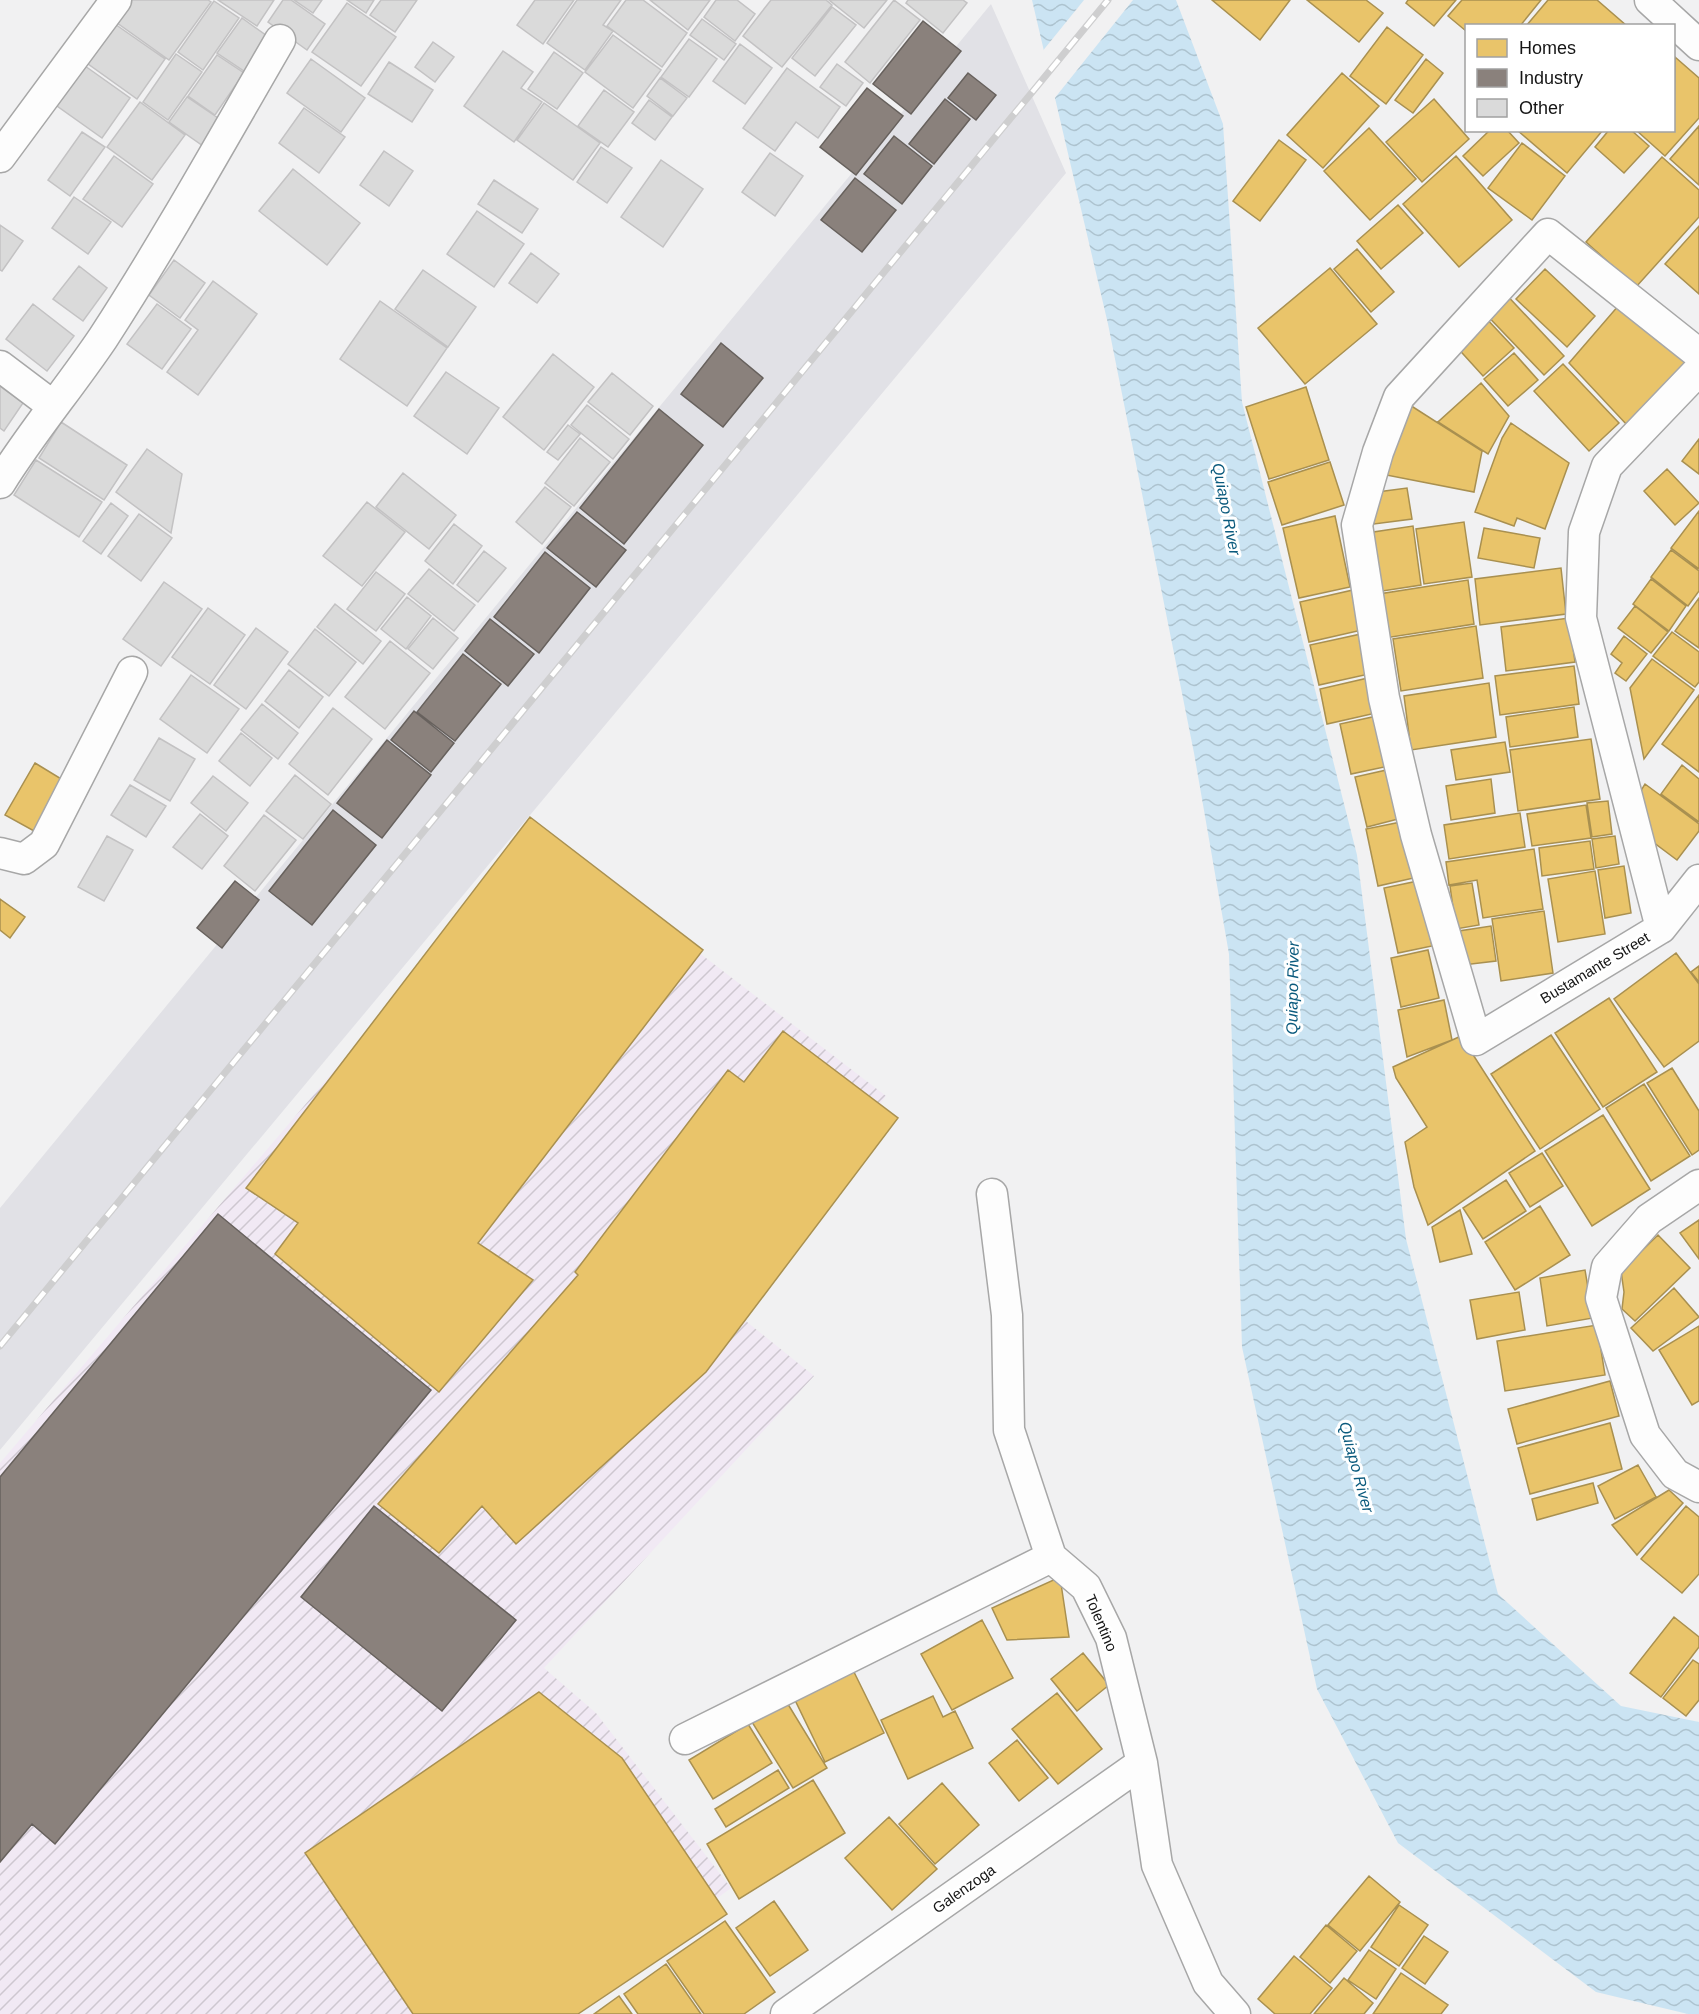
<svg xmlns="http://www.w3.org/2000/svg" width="1699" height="2014" viewBox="0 0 1699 2014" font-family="Arial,sans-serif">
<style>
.built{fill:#e1e1e6}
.industrial{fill:url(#industrial-furrows)}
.water{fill:url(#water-waves)}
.pier{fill:#f1f1f2}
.homes{fill:#e9c46a;stroke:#a99050;stroke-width:1.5}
.industry{fill:#8a817c;stroke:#67615d;stroke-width:1.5}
.building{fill:#dadada;stroke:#c3c2c3;stroke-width:1.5}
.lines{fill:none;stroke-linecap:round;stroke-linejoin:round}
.street-casing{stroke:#a7a7a7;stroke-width:33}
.street{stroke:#fdfdfd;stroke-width:30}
.rail-casing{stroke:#cececf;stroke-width:7}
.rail{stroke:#fff;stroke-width:4.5;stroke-dasharray:14;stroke-linecap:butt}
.labels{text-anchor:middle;stroke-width:6;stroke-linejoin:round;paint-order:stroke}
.street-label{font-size:15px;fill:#151515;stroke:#fff}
.water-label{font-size:16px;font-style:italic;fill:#0a5a7d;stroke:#fff}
</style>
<defs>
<pattern id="industrial-furrows" width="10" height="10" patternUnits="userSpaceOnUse" patternTransform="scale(1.5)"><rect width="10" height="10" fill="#f1e9f4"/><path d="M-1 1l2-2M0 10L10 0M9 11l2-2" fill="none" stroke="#cec7d0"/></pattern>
<pattern id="water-waves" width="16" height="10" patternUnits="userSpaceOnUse" patternTransform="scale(1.5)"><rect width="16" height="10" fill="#cbe4f3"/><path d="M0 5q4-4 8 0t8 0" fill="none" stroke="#adc3cf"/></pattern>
</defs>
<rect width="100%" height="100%" fill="#f1f1f2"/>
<path class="built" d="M991,4L1066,173L0,1450V1208Z"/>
<path class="industrial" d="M539,830L886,1096L731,1309L814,1376L544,1668L596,1713L731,1888L561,2014H0V1463Z"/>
<path class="water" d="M1032,0H1176L1223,124L1242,402L1357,855L1406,1239L1498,1594L1621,1706L1699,1722V2014H1688L1596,1992L1398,1843L1317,1689L1242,1347L1229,954L1194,753L1108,324Z"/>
<path class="pier" d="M1084,0H1133L1054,99L1051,97L1041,53Z"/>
<path class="homes" d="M1212,0H1290L1260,40Z
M1307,0H1366L1383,13L1359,42Z
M1408,0H1456L1434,26L1406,3Z
M1462,0H1541L1520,26H1466V31L1448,16Z
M1548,0H1597L1627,26H1526Z
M1387,27L1423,55L1386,104L1350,76Z
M1675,57L1699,78V118L1665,156L1636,130H1674Z
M1426,59L1443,73L1413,113L1395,100Z
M1342,73L1379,106L1323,168L1287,135Z
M1434,99L1469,139L1422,182L1386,142Z
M1699,126V185L1670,159Z
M1369,128L1416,179L1370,220L1324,171Z
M1490,130H1507L1519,143L1483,176L1463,156Z
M1517,130H1603L1567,173Z
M1609,130H1631L1649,146L1624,173L1595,147Z
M1279,140L1306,160L1260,221L1233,201Z
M1522,143L1565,176L1532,220L1488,188Z
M1456,156L1512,220L1459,267L1403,204Z
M1662,157L1699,190V217L1636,287L1586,242Z
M1398,205L1423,233L1381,269L1357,241Z
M1699,226V294L1665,264Z
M1357,249L1394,292L1371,312L1334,269Z
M1330,268L1377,324L1305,384L1258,328Z
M1545,269L1595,316L1567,347L1516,299Z
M1501,289L1564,356L1544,375L1480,308Z
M1619,305L1689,366L1627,425L1569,363Z
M1484,316L1514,348L1483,376L1454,344Z
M1514,353L1538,380L1508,406L1484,379Z
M1563,364L1619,423L1589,451L1534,391Z
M1481,383L1509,416L1488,454L1438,422Z
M1306,387L1329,460L1269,479L1246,407Z
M1402,400L1482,451L1474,492L1376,473Z
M1511,423L1569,463L1545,529L1517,518L1514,526L1475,512L1502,438Z
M1699,439V474L1682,461Z
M1330,462L1344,505L1282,525L1268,482Z
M1667,469L1699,503L1675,525L1644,491Z
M1407,488L1412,519L1374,524L1370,493Z
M1699,511V569L1671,548Z
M1335,516L1350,587L1299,598L1283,528Z
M1464,522L1472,577L1424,584L1416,529Z
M1413,526L1421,585L1376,592L1367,533Z
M1484,528L1540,538L1534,568L1478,558Z
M1671,550L1699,571V591L1688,606L1651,577Z
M1561,568L1566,614L1480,625L1475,579Z
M1651,579L1686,606L1669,631L1633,604Z
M1468,580L1474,624L1385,638L1379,594Z
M1353,590L1362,630L1309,642L1300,602Z
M1699,598V648L1675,631Z
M1635,606L1668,632L1651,653L1618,628Z
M1569,618L1575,662L1506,671L1501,627Z
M1476,626L1483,678L1401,691L1393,639Z
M1672,632L1699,652V682L1695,687L1653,656Z
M1361,634L1369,674L1319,685L1310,645Z
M1624,636L1647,654L1626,681L1615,673L1622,663L1611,654Z
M1652,659L1694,690L1644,759L1630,688Z
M1574,666L1579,704L1500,715L1495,676Z
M1368,678L1376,713L1327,724L1320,689Z
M1489,683L1496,737L1411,750L1404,696Z
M1699,695V772L1662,744Z
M1574,707L1578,737L1510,747L1506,717Z
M1377,716L1389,766L1351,774L1340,724Z
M1591,739L1600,799L1518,811L1510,750Z
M1505,742L1510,772L1456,780L1451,750Z
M35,763L63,780L34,831L5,815Z
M1682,765L1699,779V822L1661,794Z
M1391,769L1402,818L1367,827L1355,777Z
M1491,779L1495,813L1451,820L1446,786Z
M1645,784L1699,824V831L1677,860L1653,842L1640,792Z
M1608,801L1612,834L1592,837L1587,803Z
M1586,805L1591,838L1532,846L1527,814Z
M1520,813L1525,847L1449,859L1444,825Z
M530,817L703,950L478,1243L533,1280L439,1392L275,1254L298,1223L246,1188Z
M1406,821L1418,877L1378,886L1366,829Z
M1615,836L1619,864L1596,868L1592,839Z
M1590,841L1594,869L1542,876L1539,848Z
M1534,849L1543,909L1483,918L1477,880L1449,885L1446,862Z
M1624,866L1631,913L1605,918L1598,870Z
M1595,871L1605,934L1558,942L1548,879Z
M1418,881L1432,946L1398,953L1384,888Z
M1472,883L1479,925L1456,929L1450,886Z
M0,899L25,917L10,938L0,930Z
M1544,911L1553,973L1501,981L1492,919Z
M1491,926L1496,961L1463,965L1459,931Z
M1428,950L1439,998L1401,1007L1391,958Z
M1676,953L1699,984V1041L1664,1067L1614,999Z
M1699,966V982L1691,972Z
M1609,998L1657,1072L1603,1107L1555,1033Z
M1444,1000L1452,1040L1407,1057L1398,1010Z
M783,1031L898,1118L706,1372L516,1544L482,1506L439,1553L378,1504L578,1275L575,1272L728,1070L744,1082Z
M1551,1035L1600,1109L1540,1149L1491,1074Z
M1461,1036L1535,1151L1428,1225L1414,1187L1405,1142L1427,1127L1396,1078L1393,1067Z
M1672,1068L1699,1111V1150L1692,1155L1647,1083Z
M1644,1084L1690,1156L1651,1181L1606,1108Z
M1603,1115L1650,1189L1592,1226L1545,1151Z
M1542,1153L1563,1186L1530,1207L1509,1173Z
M1506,1180L1526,1211L1483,1239L1463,1208Z
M1540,1206L1570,1255L1515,1290L1485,1242Z
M1460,1210L1472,1254L1440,1262L1432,1227Z
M1699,1220V1259L1680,1233Z
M1658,1235L1690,1268L1635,1321L1622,1309L1624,1292L1621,1271Z
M1585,1270L1593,1318L1547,1326L1540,1278Z
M1674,1288L1699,1317L1653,1351L1631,1328Z
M1519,1292L1525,1330L1477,1339L1470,1300Z
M1597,1325L1605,1375L1505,1391L1497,1341Z
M1699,1326V1401L1692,1405L1659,1350Z
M1610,1381L1619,1416L1517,1444L1508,1409Z
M1610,1423L1622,1469L1530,1494L1518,1448Z
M1638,1465L1656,1497L1615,1519L1598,1486Z
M1593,1483L1598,1503L1537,1520L1532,1499Z
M1669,1490L1683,1503L1637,1555L1612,1525Z
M1686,1506L1699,1517V1574L1682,1593L1641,1559Z
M1060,1577L1069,1637L1007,1640L992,1608Z
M1674,1617L1699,1637V1647L1661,1697L1630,1673Z
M982,1620L1013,1678L952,1710L921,1654Z
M1083,1653L1109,1685L1077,1711L1051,1679Z
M1693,1660L1699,1664V1700L1686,1716L1663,1698Z
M852,1668L884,1733L825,1762L794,1698Z
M539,1692L622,1758L727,1914L578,2014H413L305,1853Z
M1057,1693L1102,1749L1058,1784L1012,1729Z
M933,1696L943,1717L955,1711L973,1748L908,1779L881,1720Z
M786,1701L827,1768L793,1788L752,1722Z
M748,1724L772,1763L713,1799L689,1760Z
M1017,1740L1048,1778L1019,1801L989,1763Z
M778,1770L789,1788L726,1827L715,1809Z
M813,1780L845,1833L739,1899L707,1844Z
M942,1783L979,1825L935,1864L899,1824Z
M889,1817L937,1869L892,1910L845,1858Z
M1369,1876L1400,1902L1360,1951L1328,1925Z
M774,1901L808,1950L770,1976L736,1928Z
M1399,1905L1428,1925L1399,1966L1371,1947Z
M725,1921L775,1992L744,2014H704L667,1961Z
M1326,1925L1357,1951L1330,1983L1300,1957Z
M1424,1936L1448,1952L1425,1984L1402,1968Z
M1369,1950L1396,1969L1376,1999L1348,1980Z
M1294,1956L1332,1988L1310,2014H1275L1258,1999Z
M666,1964L701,2014H638L624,1994Z
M1401,1973L1448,2005L1441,2014H1373Z
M1344,1978L1373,2003L1364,2014H1314Z
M619,1996L632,2014H594Z"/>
<path class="industry" d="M923,21L961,51L911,114L873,84Z
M968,73L996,95L976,120L948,98Z
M867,88L903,116L856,175L820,147Z
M945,99L970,119L934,164L909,144Z
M894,136L932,166L902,204L864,174Z
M855,178L896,210L862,252L821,220Z
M721,343L763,378L723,427L681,394Z
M659,409L703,445L624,544L580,508Z
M577,512L626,550L596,587L547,548Z
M545,552L590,588L539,653L494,617Z
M490,619L534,654L508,686L465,651Z
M463,654L501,684L455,741L417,712Z
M414,711L454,743L431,772L391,740Z
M387,740L431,775L382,838L337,803Z
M333,810L376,845L312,925L269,891Z
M235,881L259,900L222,948L197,928Z
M218,1214L431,1390L55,1844L32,1824L0,1862V1477Z
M374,1506L516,1620L442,1711L301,1597Z"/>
<path class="building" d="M127,0H208L211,2L169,60L113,20Z
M218,0H274L257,26Z
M283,0H291L325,24L307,50L268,22Z
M294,0H322L313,13Z
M347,0H374L366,13Z
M381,0H417L395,32L370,15Z
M535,0H574L543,44L517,25Z
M577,0H621L603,25L613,31L585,70L547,43Z
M626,0H643L687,33L662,67L607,26Z
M650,0H710L688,30Z
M716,0H737L755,14L735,41L704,17Z
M771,0H826L832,5L782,67L743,36Z
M829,0H887L864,28Z
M894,0L920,20L870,83L845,62Z
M908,0H963L967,3L943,33L906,3Z
M214,1L239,18L203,70L178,52Z
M347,3L396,37L361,86L312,52Z
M832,7L856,25L815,76L792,58Z
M242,18L274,41L250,75L217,53Z
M702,19L736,44L724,60L690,35Z
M112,22L165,59L137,99L84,61Z
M613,35L661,70L633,108L585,72Z
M689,39L717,59L689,97L661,77Z
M433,42L454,57L435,82L415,67Z
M740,44L772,68L745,104L713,81Z
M503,51L533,72L521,88L542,102L514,142L464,106Z
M554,52L583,73L557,109L528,89Z
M176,54L202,72L168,120L143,102Z
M217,55L244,73L215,115L188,96Z
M311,59L365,98L341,132L287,93Z
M78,61L130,98L102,138L50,101Z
M389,62L433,90L412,122L368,94Z
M837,64L863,83L846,106L820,87Z
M787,68L840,107L818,138L796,122L775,151L743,128Z
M660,78L687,98L673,116L647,96Z
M604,90L634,112L608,147L578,126Z
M187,97L221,120L203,146L169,122Z
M649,100L672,117L655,140L632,123Z
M140,102L185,135L152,180L107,147Z
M544,103L600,143L573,180L517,140Z
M304,108L345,137L319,173L279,143Z
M82,132L105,147L70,196L48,180Z
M601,147L632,168L607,203L577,182Z
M384,151L413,171L389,206L360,185Z
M770,153L803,176L775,216L742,192Z
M114,156L153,184L122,227L83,199Z
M661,160L703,189L663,247L621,217Z
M293,169L360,223L327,265L259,211Z
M494,180L538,209L522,233L478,204Z
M74,197L111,222L88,254L52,228Z
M477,211L524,244L494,287L447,254Z
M0,225L23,241L2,271L0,270Z
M531,253L559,274L537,303L509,283Z
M174,260L205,283L180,318L149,295Z
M79,266L107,288L83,321L53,299Z
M423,270L476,307L448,347L395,309Z
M213,281L257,314L198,395L167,372L198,330L185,320Z
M380,301L447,348L407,406L340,359Z
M33,304L74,336L47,371L6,339Z
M157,304L191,329L162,369L127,344Z
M553,354L594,387L544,450L503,417Z
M446,372L499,408L467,454L414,416Z
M612,373L653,406L630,435L588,402Z
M0,386L23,403L4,431L0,428Z
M587,405L629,439L613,459L571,425Z
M61,422L127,465L104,500L39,458Z
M568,425L580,434L558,460L547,452Z
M580,438L610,462L574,506L545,483Z
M147,449L182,474L171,533L116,492Z
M36,460L102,502L79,537L14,495Z
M403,473L456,515L429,549L376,507Z
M545,487L571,507L542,544L516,522Z
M367,502L405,532L362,586L323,556Z
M111,503L128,516L101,554L83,541Z
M139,514L172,538L141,581L108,556Z
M454,524L482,546L453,584L425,561Z
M484,551L506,568L478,602L457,585Z
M429,569L475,605L454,631L408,594Z
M376,572L405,594L376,631L347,609Z
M164,582L202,609L161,666L123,639Z
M407,597L431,616L406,649L381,629Z
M335,604L381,641L363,664L317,627Z
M208,608L245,635L210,684L172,657Z
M433,618L458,638L433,669L408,649Z
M256,628L288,652L246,709L214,685Z
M315,629L356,662L329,696L288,664Z
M390,641L430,673L385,729L345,697Z
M289,670L323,697L299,728L265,701Z
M191,675L239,709L207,753L160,719Z
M262,704L298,733L278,759L241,730Z
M333,708L372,739L328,795L289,764Z
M241,733L272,758L250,786L219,761Z
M159,738L195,759L170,801L134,780Z
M295,775L331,804L303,839L266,811Z
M213,776L248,803L226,831L191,803Z
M130,785L166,806L146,837L111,815Z
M200,814L228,836L202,869L173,847Z
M264,815L296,840L255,891L224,866Z
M107,836L133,850L104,901L78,887Z"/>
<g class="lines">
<defs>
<path id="street" d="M1650,0L1699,45
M0,157L116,0
M1699,354L1548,234L1399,397L1378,452L1357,525L1384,698L1416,835L1476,1040L1661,928L1699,880
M0,366L53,406
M0,483C31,433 70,387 103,338C166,241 222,140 280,40
M0,853L24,859L44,844L132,672
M1661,928L1581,618L1584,532L1607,466L1699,370
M1699,1185L1649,1219L1607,1267L1601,1298L1645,1435L1675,1474L1699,1487
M992,1194L1007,1315L1009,1430L1051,1557L1086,1587L1111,1638L1142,1763L1157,1865L1208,1983L1235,2014
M685,1739L1051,1557
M786,2014L1142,1763"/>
</defs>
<use href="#street" class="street-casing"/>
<use href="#street" class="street"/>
<defs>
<path id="rail" d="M0,1346L1108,0"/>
</defs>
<use href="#rail" class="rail-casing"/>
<use href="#rail" class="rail"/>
</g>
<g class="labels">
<g class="street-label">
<text transform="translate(1595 968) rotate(-31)" y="5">Bustamante Street</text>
<text transform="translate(1101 1623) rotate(67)" y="5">Tolentino</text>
<text transform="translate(964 1889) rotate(-35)" y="5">Galenzoga</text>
</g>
<g class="water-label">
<text transform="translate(1227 509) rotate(79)" y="6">Quiapo River</text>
<text transform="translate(1292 988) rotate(-89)" y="6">Quiapo River</text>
<text transform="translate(1357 1467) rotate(75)" y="6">Quiapo River</text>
</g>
</g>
<rect x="1465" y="24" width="210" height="108" fill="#ffffff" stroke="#a1a1a1" stroke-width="1.5"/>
<rect x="1477" y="39" width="30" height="18" fill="#e9c46a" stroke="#a1a1a1" stroke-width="1.5"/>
<text x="1519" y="54" font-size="18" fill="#151515">Homes</text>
<rect x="1477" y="69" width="30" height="18" fill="#8a817c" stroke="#a1a1a1" stroke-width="1.5"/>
<text x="1519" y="84" font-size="18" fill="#151515">Industry</text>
<rect x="1477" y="99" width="30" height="18" fill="#dadada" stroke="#a1a1a1" stroke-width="1.5"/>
<text x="1519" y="114" font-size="18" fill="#151515">Other</text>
</svg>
